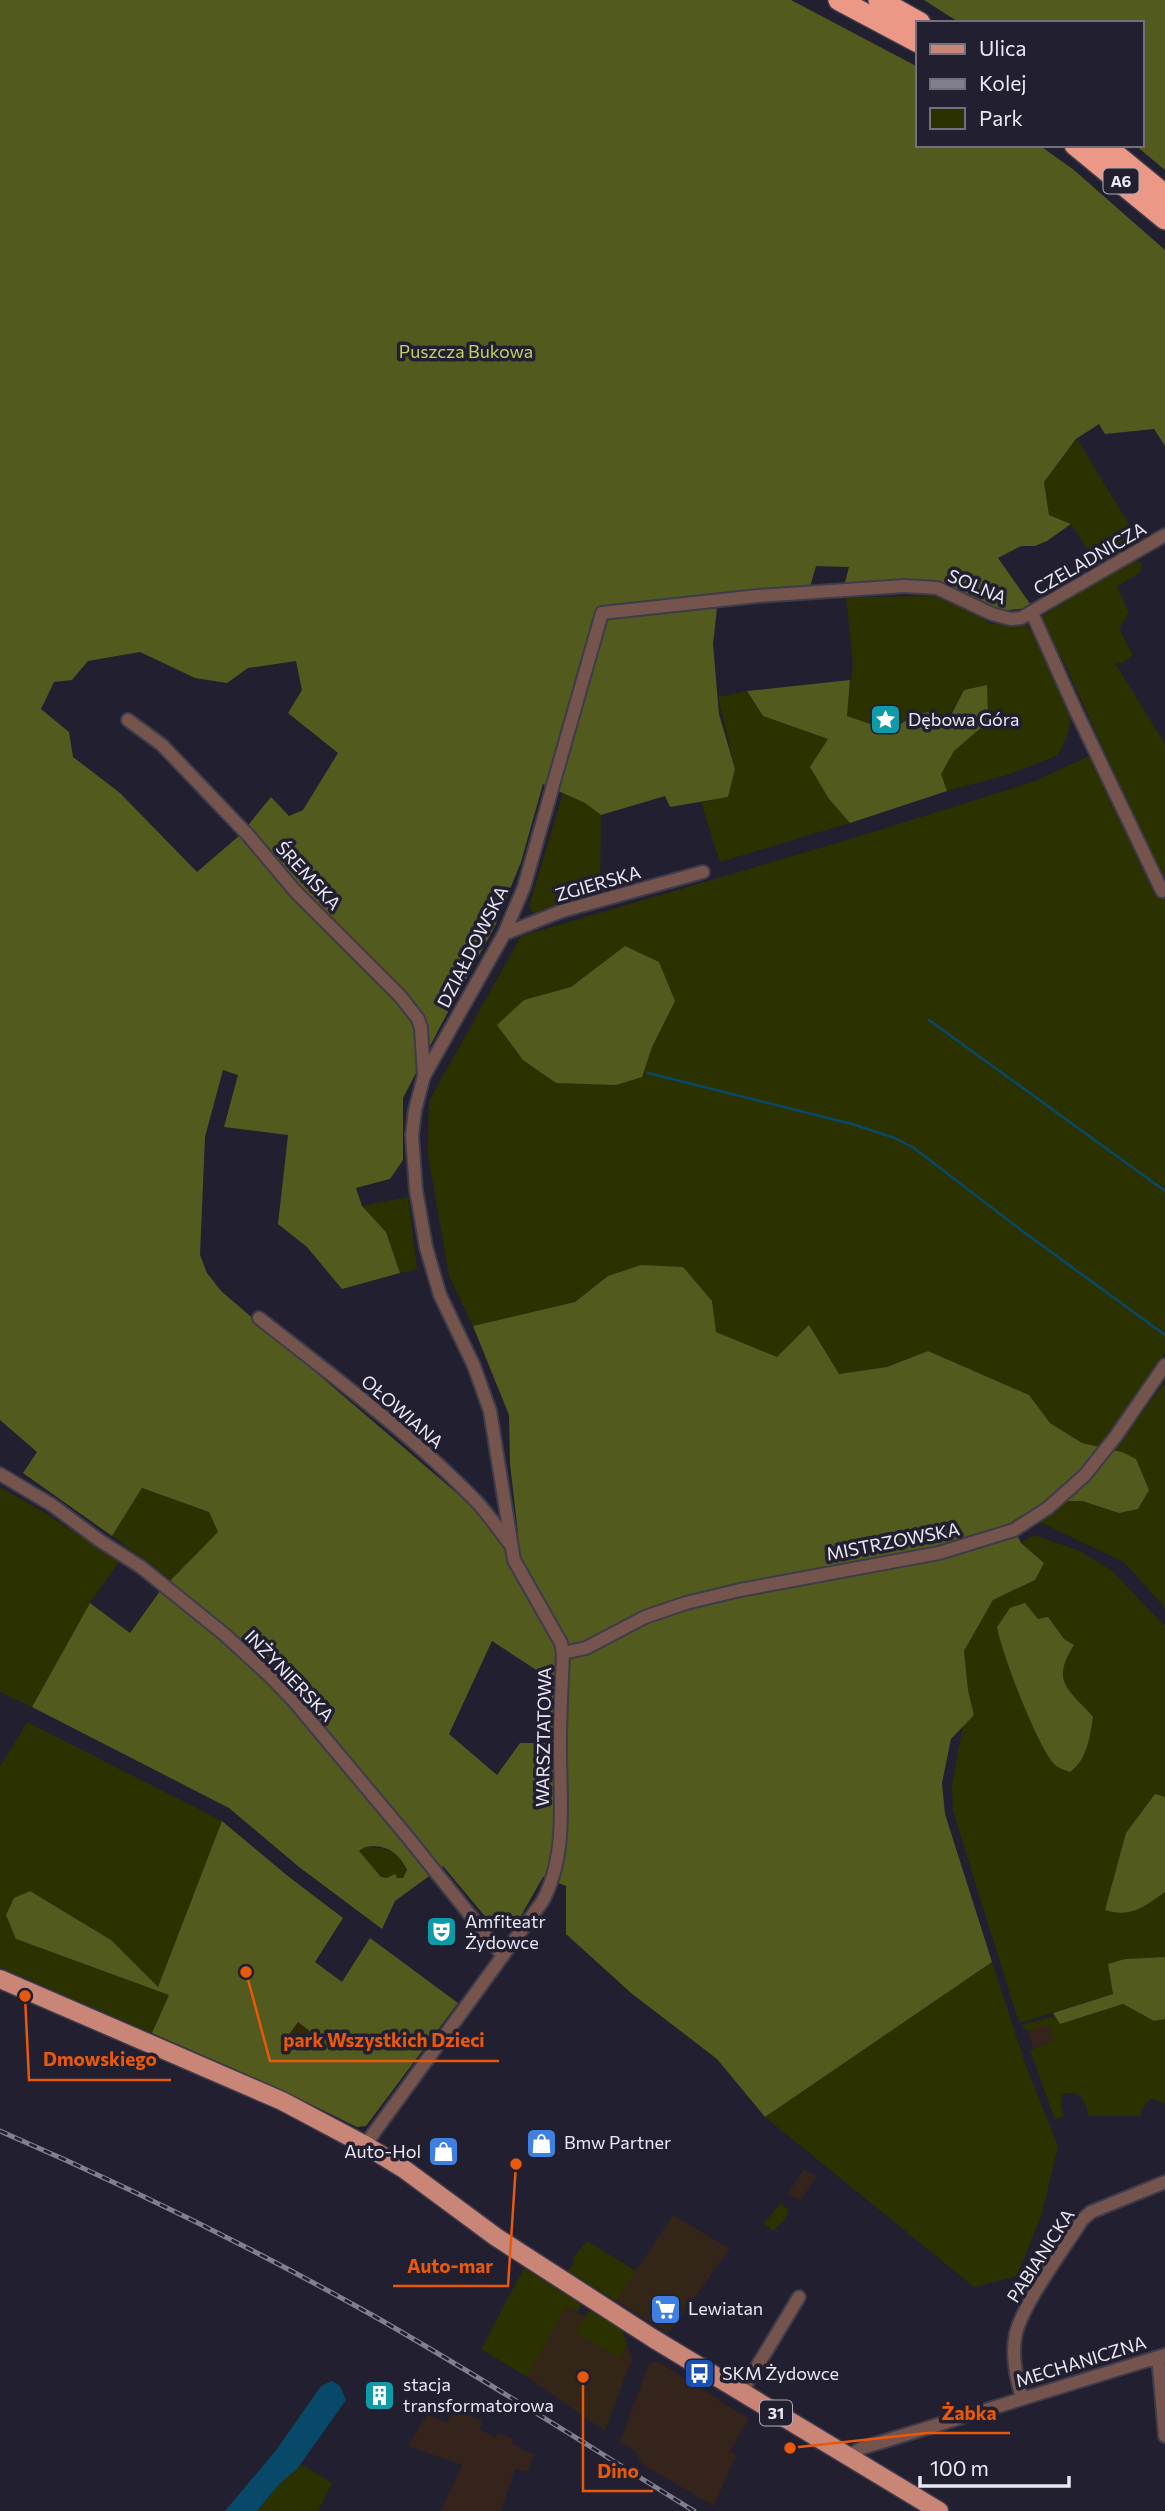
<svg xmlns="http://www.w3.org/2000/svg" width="1165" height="2511" viewBox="0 0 1165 2511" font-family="Commissioner,sans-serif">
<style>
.commercial{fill:#332618}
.industrial{fill:#35241c}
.green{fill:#2c3100}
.forest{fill:#535a1e;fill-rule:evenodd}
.sand{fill:#302807}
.water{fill:#08496a}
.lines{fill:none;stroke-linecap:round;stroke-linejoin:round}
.stream{stroke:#08496a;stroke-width:2.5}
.minor-casing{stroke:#3e3b4b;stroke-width:16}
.primary-casing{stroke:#3e3b4b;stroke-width:21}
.motorway-casing{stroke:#3e3b4b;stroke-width:24}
.minor{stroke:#75544d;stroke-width:12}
.primary{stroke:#c98576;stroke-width:18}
.motorway{stroke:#eb9887;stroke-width:21}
.rail-casing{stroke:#817e8d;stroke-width:5}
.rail{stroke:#221f30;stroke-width:2.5;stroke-dasharray:8;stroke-linecap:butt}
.labels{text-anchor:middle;stroke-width:7;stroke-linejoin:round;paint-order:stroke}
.shield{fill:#221f30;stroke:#aeacb9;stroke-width:2}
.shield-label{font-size:16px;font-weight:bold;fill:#eae8f4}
.park-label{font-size:18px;fill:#c3d064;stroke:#221f30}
.street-label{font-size:18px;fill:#eae8f4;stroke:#221f30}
.poi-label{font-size:18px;fill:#eae8f4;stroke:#221f30;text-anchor:start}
.leader{fill:none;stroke:#e8590c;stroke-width:2.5}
.callout-dot{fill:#e8590c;stroke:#221f30;stroke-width:2.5}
.callout-label{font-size:19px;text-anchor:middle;font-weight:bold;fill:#e8590c;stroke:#221f30;stroke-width:7;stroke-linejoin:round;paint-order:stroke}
</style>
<rect width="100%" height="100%" fill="#221f30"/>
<path class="commercial" d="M673,2215L730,2249L668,2333L616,2301Z
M566,2305L626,2343L632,2358L605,2431L527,2377Z"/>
<path class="industrial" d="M1049,2024L1054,2041L1033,2048L1028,2031Z
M804,2169L816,2177L800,2201L788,2193Z
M657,2361L749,2419L730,2451L736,2455L714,2506L642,2464L634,2450L620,2442L649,2364Z
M456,2406L482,2422L480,2430L496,2437L498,2433L513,2439L512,2443L534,2455L527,2472L515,2469L501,2511H441L462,2465L408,2446L427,2415L447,2422Z"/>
<path class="green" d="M1077,439L1140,542L1099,567L1071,524L1049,515L1044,482Z
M1132,561L1142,562L1140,573L1117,586L1129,613L1119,629L1133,655L1122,663H1115L1165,744V885L1063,660L1039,618Z
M945,596L971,608L990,624L1024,620C1036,639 1068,693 1070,714C1072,728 1064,743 1058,755L1007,775L947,791L940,774L954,751L983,726L988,717L986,685L964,690C948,720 947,721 913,716C886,733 875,726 846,716L853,664L846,597Z
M747,691L763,716L828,739L829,799L850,823L720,862L701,802L728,797L735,769L718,697Z
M1089,756L1155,895L1165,892V1353L1100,1447L1082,1443L1050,1423L1028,1395L928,1351L887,1367L839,1374L777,1358L715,1332L712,1301L608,1276L575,1302L473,1326L449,1276L428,1155L429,1101L521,936L857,837L1033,782Z
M563,793L585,803L601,815L600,897L534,916L529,906Z
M408,1197L417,1269L400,1273L386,1232L362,1206Z
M1165,1382V1608L1124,1562L1037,1521L1066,1501H1082L1119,1513L1122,1452L1114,1450Z
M0,1487L42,1511L120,1561L90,1603L32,1707L0,1692Z
M142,1488L209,1512L218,1532L171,1580L112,1536Z
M1034,1535L1080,1551L1111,1570L1165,1626V1957L1125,1959L1113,1994L1019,2023L953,1811L952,1784L963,1726L974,1715L968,1690L964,1651L993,1600L1035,1580L1044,1563L1021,1543Z
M27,1722L222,1821L158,1987L111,1940L30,1891L16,1939L169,1995L152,2033L0,1967V1767Z
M365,1847C383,1846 405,1852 406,1874L400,1879L381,1877L360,1853L359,1850Z
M992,1962L1026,2066L1058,2146L1042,2214L1017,2276L974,2287L765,2117Z
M1123,2004L1154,2021L1165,2019V2103L1150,2099L1143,2108L1140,2116H1089C1085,2101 1080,2087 1062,2095L1061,2105L1064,2116L1055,2120L1030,2050L1054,2041L1049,2025L1028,2031L1021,2025L1055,2016L1060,2024Z
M780,2203L789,2210L785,2219L773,2231L764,2224Z
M587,2241L636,2271L616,2301L568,2271L573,2264V2258Z
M524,2268L581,2304L577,2312L566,2306L527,2377L481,2349Z
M589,2310L622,2329L627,2345L619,2358L576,2332Z
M301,2464L332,2483L318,2511H257L280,2483Z"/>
<path class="forest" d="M0,0H791L918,67V145H1039L1074,170L1165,250V446L1154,429L1105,434L1099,424L1076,439L1044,482L1049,515L1071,524L1047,541L1035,546H1021L998,558L1033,608L994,611L979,599L949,586H844L849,567L816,566L810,587L722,595L717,608L713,644L719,714L735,769L728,797L670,807L665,796L601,815L585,803L543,784L521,862L495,926L441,1025L403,1098V1160L390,1179L356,1188L362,1206L386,1232L400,1273L342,1289L307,1247L278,1224L288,1135L224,1127L238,1075L223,1070L205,1137L200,1255L207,1273L221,1291L473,1507L496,1530L518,1533L510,1464L509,1415L473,1326L575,1302L608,1276L641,1265L683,1267L712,1301L716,1332L777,1357L809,1325L839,1374L887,1367L928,1351L1029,1395L1050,1423L1082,1443L1122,1452L1136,1459L1149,1490L1138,1509L1119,1513L1082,1501H1047L1011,1522L1021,1543L1044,1563L1035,1580L993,1600L964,1651L968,1690L974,1715L951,1739L942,1783L945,1814L992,1962L765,2117L717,2059L631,1993L566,1934V1886L543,1877L518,1921L493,1926L443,1866L395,1901L382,1929L299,1867L229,1808L32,1707L90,1603L130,1633L160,1591L218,1532L209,1512L142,1488L112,1536L23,1473L37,1452L0,1420ZM140,652L195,678L227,683L248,668L296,661L302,690L288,713L338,753L303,810L289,816L271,797L240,835L197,872L120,793L73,757L69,732L41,709L54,682L72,680L88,661ZM492,1641L550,1679V1743H520L497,1775L449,1734ZM374,1846C390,1847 400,1855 407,1870L403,1878H397L395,1874L387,1878L381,1877L359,1851L365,1847Z
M924,0H1165V170L1135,145H1142V23H960Z
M850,680L847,716L870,724L896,727L913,716L932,711L941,720L951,715L964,690L987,685L988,717L983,726L954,751L941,774L947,791L850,823L829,799L810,767L828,739L763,716L747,691Z
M625,946L659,962L675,1001L652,1047L642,1077L616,1085L556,1083L523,1060L497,1025L524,1000L571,987Z
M1025,1603L1038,1619L1048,1617L1064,1639L1074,1645C1050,1683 1069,1689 1093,1717C1090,1737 1087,1760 1070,1772C1065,1770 1058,1768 1055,1765C1037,1746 1002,1654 997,1627L1010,1608Z
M1155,1794L1165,1797V1892C1144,1907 1131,1918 1105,1910L1126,1833Z
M222,1821L289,1877L343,1918L315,1962L342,1982L370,1938L458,2003L366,2126L357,2127L273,2086L152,2033L169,1995L16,1939L6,1915L14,1898L30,1891L111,1940L158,1987Z
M1165,1957V2019L1154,2021L1123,2004L1060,2024L1053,2013L1113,1994L1108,1964L1125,1959Z"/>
<path class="sand" d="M298,2022L311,2032L302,2043L290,2033Z"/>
<path class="water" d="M332,2381L340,2386L346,2400L297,2469L280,2483L257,2511H225L277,2449L321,2386Z"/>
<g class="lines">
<path class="stream" d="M929,1020L1165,1191
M648,1073L852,1124L895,1138L914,1148L1021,1230L1165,1335"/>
<defs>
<path id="minor" d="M1032,613L1075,709L1162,891
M128,720L162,745L248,835L295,891L400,996L418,1019L421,1028L424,1076
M504,934L562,911L703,872
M259,1318C333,1376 411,1434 477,1502C489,1515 499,1530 510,1544
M0,1474L52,1505L99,1540L141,1567L224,1634L271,1677L293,1700L406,1835L503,1956
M563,1653L586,1648L645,1617L686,1603L740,1590L939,1553L1014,1530L1048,1508L1085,1475L1116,1436L1165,1365
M365,2145L542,1902C569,1854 559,1792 560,1739C560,1711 562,1682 563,1653L561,1643L514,1560L490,1411L474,1366L440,1295L426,1247L416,1190L412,1136L415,1110L424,1076L504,934L524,887L602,613L758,596L904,586L937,588L992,614L1011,619L1021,618L1165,535
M1158,2357L1165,2436
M741,2393L799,2297
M1022,2398C1016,2378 1011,2354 1016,2333C1024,2302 1064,2249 1082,2220L1091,2212L1165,2182
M848,2456L862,2448L1165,2355"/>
<path id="primary" d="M0,1979L282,2101L365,2145L404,2169L496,2237L654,2339L939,2511"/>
<path id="motorway" d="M839,0L918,42
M879,0L920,23
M1075,145L1165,219
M1104,145L1165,195"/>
</defs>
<use href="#minor" class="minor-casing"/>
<use href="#primary" class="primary-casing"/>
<use href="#motorway" class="motorway-casing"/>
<use href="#minor" class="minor"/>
<use href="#primary" class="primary"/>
<use href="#motorway" class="motorway"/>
<defs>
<path id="rail" d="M0,2131C127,2186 251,2247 372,2315C481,2377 587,2445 694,2511"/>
</defs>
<use href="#rail" class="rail-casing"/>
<use href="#rail" class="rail"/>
</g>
<defs>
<symbol id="sight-square" viewBox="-11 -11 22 22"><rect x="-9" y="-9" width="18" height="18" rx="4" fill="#0f9aa8" stroke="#221f30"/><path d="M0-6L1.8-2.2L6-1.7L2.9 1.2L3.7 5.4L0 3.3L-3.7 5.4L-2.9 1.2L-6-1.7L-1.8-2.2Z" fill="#fff"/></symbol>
<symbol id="theatre-square" viewBox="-11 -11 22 22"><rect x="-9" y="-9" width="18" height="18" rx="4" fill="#0f9aa8" stroke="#221f30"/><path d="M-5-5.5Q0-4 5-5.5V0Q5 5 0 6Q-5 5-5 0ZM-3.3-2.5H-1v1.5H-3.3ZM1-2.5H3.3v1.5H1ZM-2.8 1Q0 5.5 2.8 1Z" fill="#fff"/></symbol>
<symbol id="shop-square" viewBox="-11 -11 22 22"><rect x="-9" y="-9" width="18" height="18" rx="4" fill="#3f7fe0" stroke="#221f30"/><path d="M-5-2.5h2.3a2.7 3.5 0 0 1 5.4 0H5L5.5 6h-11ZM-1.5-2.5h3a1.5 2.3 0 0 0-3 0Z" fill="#fff"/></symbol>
<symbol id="supermarket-square" viewBox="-11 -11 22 22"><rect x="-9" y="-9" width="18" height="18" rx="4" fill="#3f7fe0" stroke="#221f30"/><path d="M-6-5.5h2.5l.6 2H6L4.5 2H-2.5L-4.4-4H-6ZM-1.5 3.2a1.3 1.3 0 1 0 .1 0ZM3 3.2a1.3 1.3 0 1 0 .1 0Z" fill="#fff"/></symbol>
<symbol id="bus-square" viewBox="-11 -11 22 22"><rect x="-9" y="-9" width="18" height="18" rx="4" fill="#1a4fb4" stroke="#221f30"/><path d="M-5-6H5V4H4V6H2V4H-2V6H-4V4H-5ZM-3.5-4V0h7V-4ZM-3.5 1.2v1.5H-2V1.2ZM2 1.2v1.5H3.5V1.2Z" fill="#fff"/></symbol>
<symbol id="building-square" viewBox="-11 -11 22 22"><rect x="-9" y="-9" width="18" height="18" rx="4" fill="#0f9aa8" stroke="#221f30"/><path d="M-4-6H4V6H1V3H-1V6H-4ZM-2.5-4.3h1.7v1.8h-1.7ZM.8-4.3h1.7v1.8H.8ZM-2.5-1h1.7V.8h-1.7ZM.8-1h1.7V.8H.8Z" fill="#fff"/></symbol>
</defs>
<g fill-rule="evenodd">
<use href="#sight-square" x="868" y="702" width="35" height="35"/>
<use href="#theatre-square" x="424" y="1914" width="35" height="35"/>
<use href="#shop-square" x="524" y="2126" width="35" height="35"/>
<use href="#shop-square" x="426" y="2134" width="35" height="35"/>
<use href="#supermarket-square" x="648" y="2292" width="35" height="35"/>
<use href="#bus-square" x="682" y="2356" width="35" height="35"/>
<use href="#building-square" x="362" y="2378" width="35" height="35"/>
</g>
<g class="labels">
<g class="shield">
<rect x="1103.5" y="168.5" width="35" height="25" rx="5"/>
<rect x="760" y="2400.5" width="32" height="25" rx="5"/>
</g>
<g class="shield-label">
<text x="1121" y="187">A6</text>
<text x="776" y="2419">31</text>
</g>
<g class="park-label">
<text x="466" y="358">Puszcza Bukowa</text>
</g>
<g class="street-label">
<text transform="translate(1090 559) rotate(-30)" y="6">CZELADNICZA</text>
<text transform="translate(977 587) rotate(23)" y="6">SOLNA</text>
<text transform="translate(308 876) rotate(47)" y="6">ŚREMSKA</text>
<text transform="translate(598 884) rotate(-16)" y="6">ZGIERSKA</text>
<text transform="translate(473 947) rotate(-63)" y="6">DZIAŁDOWSKA</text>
<text transform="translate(402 1412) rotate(41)" y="6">OŁOWIANA</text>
<text transform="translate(893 1542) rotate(-11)" y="6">MISTRZOWSKA</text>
<text transform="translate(289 1676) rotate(46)" y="6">INŻYNIERSKA</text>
<text transform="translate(544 1737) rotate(-89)" y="6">WARSZTATOWA</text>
<text transform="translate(1041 2256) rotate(-57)" y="6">PABIANICKA</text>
<text transform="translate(1081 2362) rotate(-17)" y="6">MECHANICZNA</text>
</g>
<g class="poi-label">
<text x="908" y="726">Dębowa Góra</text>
<text x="465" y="1928">Amfiteatr<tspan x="465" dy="21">Żydowce</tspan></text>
<text x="564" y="2149">Bmw Partner</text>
<text x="421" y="2158" text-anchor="end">Auto-Hol</text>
<text x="688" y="2315">Lewiatan</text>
<text x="722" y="2380">SKM Żydowce</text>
<text x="403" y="2391">stacja<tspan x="403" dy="21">transformatorowa</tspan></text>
</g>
</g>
<path class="leader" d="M246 1972L270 2061H499M25 1996L29 2080H171M516 2164L508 2286H393M790 2448L927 2433H1010M583 2377L583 2491H653"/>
<g class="callout-dot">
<circle cx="246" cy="1972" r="7"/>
<circle cx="25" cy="1996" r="7"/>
<circle cx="516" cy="2164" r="7"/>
<circle cx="790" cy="2448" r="7"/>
<circle cx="583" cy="2377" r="7"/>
</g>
<g class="callout-label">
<text x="384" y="2047">park Wszystkich Dzieci</text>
<text x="100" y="2066">Dmowskiego</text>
<text x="450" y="2273">Auto-mar</text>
<text x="969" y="2420">Żabka</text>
<text x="618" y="2478">Dino</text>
</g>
<rect x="916" y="21" width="228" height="126" fill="#221f30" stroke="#726f7e" stroke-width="2"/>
<rect x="930" y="44" width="35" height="10" fill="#c98576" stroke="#726f7e" stroke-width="2"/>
<text x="979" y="56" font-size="21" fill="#eae8f4">Ulica</text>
<rect x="930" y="79" width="35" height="10" fill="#817e8d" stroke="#726f7e" stroke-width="2"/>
<text x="979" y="91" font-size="21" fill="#eae8f4">Kolej</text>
<rect x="930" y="108" width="35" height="21" fill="#2c3100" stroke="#726f7e" stroke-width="2"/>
<text x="979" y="126" font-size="21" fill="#eae8f4">Park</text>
<path d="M920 2476v10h149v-10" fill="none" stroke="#eae8f4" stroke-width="3.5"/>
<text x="930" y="2476" font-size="21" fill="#eae8f4" stroke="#221f30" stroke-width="5" paint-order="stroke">100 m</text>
</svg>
